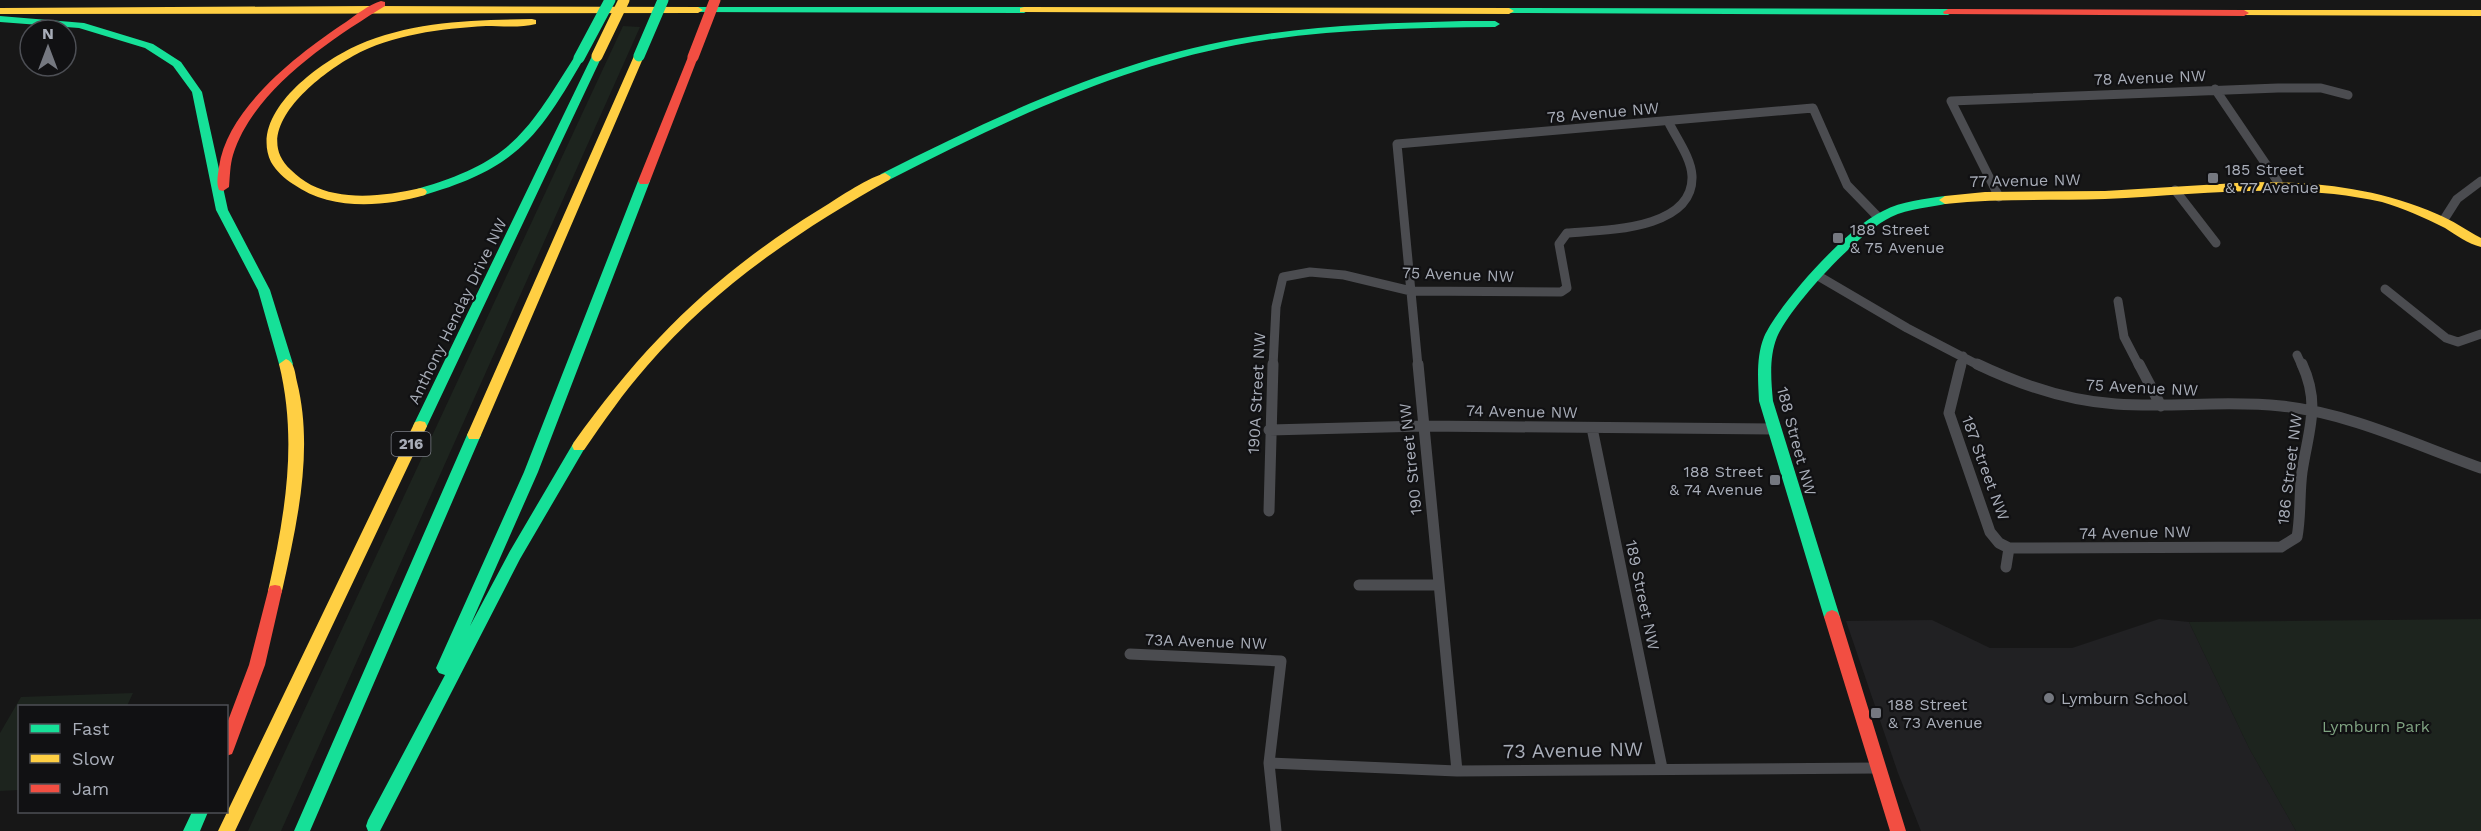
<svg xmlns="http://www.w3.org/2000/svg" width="2481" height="831" viewBox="0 0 2481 831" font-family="'Work Sans',sans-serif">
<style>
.built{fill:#212123}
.green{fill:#1d241e}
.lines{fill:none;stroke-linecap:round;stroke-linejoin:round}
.street-far1{stroke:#4b4c50;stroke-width:9}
.street{stroke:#4b4c50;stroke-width:11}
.fast{fill:#16e098;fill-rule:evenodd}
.slow{fill:#ffcf43;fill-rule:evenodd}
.jam{fill:#f24e42;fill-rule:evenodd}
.fast-bridge{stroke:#16e098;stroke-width:11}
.slow-bridge{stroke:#ffcf43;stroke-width:11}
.jam-bridge{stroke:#f24e42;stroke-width:11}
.poi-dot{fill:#757880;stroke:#111113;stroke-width:2}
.labels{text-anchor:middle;stroke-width:4.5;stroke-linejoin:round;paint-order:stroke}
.shield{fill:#111113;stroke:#7b7e86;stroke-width:1.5}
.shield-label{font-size:15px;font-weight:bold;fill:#a8adb8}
.street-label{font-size:16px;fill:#a8adb8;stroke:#111113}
.poi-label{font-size:16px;fill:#a8adb8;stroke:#111113;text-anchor:start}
.park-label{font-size:16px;fill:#7fa381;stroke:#111113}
.near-street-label{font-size:20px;fill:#a8adb8;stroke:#111113}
</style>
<rect width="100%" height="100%" fill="#171717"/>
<path class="built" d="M2159,619L2189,622L2249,748L2296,831H1921L1898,773L1846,621L1932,620L1990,648H2072Z"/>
<path class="green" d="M623,26L640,27L281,831H248Z
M2481,619V831H2296L2249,748L2189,622Z
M133,693L127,706H20L19,790L0,791V733L21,697Z"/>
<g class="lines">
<path class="street-far1" d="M2215,89L2278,182
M2175,190L2216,243
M1999,197L1951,101L2278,88H2321L2348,95
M2443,221L2457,199L2481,181
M1820,277L1907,328L1980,366
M2385,289L2446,338L2458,342L2481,334
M2118,301L2124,337L2139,366
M2297,355L2302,366
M1273,366L1276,307L1283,277L1310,272L1344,275L1411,291L1561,292L1567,288L1559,244L1567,233C1605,230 1694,230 1692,176C1691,157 1676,138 1668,121
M1418,366L1397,144L1813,108L1847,185L1879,218
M1961,366L1963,356"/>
<path class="street" d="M1418,364L1457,771
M1961,364L1949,413L1990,532L1999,543L2009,548
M1977,364C2021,385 2067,401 2116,404C2171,408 2226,400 2281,406C2350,413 2416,445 2481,468
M2139,364L2161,406
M1592,428L1662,768
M1269,430L1423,426L1774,429
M1269,511L1273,364
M2006,567L2009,548L2281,547L2297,537C2301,516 2299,494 2302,472C2308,431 2321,405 2302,364
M1359,585H1439
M1130,654L1281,661L1269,763L1276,831
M1269,763L1457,771L1877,768"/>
<path class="fast" d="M698,7H1024L1029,10L1024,13L694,12L693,10Z
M1509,8L1948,9L1953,12L1948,15L1505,13V9Z
M0,16L84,23L153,44L181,62L202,92L228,210L270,290L293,364L291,368H281L279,364L258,290L216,210L192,92L173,66L145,48L79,28L0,22Z
M1463,21H1495L1500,24L1495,27C1409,28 1321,29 1236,45C1113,69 1000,123 889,180L885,181L879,177L881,174C994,117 1110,62 1236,39C1311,25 1387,23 1463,21Z
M597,53L602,56L427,426L425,430H415L413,426L592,56Z
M579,55L584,58C537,140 515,169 421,196L417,195L415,192L417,189C511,162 526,134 575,56Z
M644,177L650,181L538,472L470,626L510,551L574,442H584L586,446L520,559L380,831H368L366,826L368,820L445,675L439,673L436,668L524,472L638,181Z
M1945,196L1949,197L1951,200L1949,203C1930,208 1909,208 1891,217C1859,232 1791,305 1777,337C1769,357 1771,380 1773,401L1840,617L1837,622L1832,624L1827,622L1824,617L1759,401C1758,380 1756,357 1764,337C1780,302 1848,227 1883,211C1902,201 1924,199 1945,196Z
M474,430L479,431L481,435L310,831H294L467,435L469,431Z
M192,812H208L200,831H183Z"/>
<path class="slow" d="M372,6L698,7L703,10L698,13L0,14V8Z
M1024,7L1509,8L1514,11L1509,14L1020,12V8Z
M2244,10H2481V16L2240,15V11Z
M532,19L536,20V24C520,28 502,26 486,26C440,29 393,34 353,56C320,74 247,130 291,170C303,182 318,190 335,193C363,199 393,194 421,188L425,189L427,192L425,195C383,207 331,211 293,184C285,179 276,171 271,162C248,113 320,62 358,45C412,21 474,20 532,19Z
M639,53L644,56L481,435L479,439H469L467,435L634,56Z
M885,173L891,177L889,180C800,230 715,287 647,366C624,392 604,421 584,450H574L572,446L574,442C645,343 714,275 817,211C837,199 863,180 885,173Z
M2253,182C2317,182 2377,188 2437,214C2452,220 2466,230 2481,238V247C2468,244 2456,235 2445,228C2425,218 2403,208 2382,202C2289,181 2198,195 2105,199C2051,201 1998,198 1945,204L1939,200L1945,196L1985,192L2105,191Z
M286,359C295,362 295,374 297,382C314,450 297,524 282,591L280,596L275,597L270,596L268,591C285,515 298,441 279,364Z
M420,421L425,422L427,426L235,831H218L413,426L415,422Z"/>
<path class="jam" d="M381,1L385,2V6C330,40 253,90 233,155C230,165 230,176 229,187L223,191L219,190C216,183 218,175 219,167C227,108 299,53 346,22C356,15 368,5 381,1Z
M1948,9L2244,10L2249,13L2244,16L1944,14L1943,12Z
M693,54L698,57L650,181L648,184H640L638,181L688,57Z
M275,585L280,586L282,591L265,665L234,749L232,754L226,756V726L249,665L268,591L270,586Z
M1832,610L1837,612L1840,617L1906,831H1890L1824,617L1827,612Z"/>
<path class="fast-bridge" d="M639,56L663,0
M579,58L610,0"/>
<path class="slow-bridge" d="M597,56L624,0"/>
<path class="jam-bridge" d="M693,57L715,0"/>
</g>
<g class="poi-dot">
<rect x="2207" y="172" width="12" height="12" rx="3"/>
<rect x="1832" y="232" width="12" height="12" rx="3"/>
<rect x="1769" y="474" width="12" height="12" rx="3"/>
<circle cx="2049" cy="698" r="6"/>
<rect x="1870" y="707" width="12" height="12" rx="3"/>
</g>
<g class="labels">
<rect class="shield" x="391.5" y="432" width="39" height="24" rx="4.5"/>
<g class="shield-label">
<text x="411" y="449">216</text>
</g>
<g class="street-label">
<text transform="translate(2150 77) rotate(-2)" y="6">78 Avenue NW</text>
<text transform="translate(1603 112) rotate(-5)" y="6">78 Avenue NW</text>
<text transform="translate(2025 180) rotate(-1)" y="6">77 Avenue NW</text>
<text transform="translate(1458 274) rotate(2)" y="6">75 Avenue NW</text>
<text transform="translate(457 311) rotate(-64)" y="6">Anthony Henday Drive NW</text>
<text transform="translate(2142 387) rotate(3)" y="6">75 Avenue NW</text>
<text transform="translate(1256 393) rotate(-87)" y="6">190A Street NW</text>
<text transform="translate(1522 411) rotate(1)" y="6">74 Avenue NW</text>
<text transform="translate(1797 441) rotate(75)" y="6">188 Street NW</text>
<text transform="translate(1410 459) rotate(-96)" y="6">190 Street NW</text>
<text transform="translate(1986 468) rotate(70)" y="6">187 Street NW</text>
<text transform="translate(2289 469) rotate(-83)" y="6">186 Street NW</text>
<text transform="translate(2135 532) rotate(-1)" y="6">74 Avenue NW</text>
<text transform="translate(1643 595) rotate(78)" y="6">189 Street NW</text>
<text transform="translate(1206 641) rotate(2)" y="6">73A Avenue NW</text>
</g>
<g class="poi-label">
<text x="2225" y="175">185 Street<tspan x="2225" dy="18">&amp; 77 Avenue</tspan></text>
<text x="1850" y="235">188 Street<tspan x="1850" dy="18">&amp; 75 Avenue</tspan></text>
<text x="1763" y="477" text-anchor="end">188 Street<tspan x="1763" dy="18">&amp; 74 Avenue</tspan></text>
<text x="2061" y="704">Lymburn School</text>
<text x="1888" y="710">188 Street<tspan x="1888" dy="18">&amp; 73 Avenue</tspan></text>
</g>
<g class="park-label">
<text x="2376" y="732">Lymburn Park</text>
</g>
<g class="near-street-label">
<text transform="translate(1573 750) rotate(-1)" y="7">73 Avenue NW</text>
</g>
</g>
<rect x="18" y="705" width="210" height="108" fill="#111113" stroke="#4d4f55" stroke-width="1.5"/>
<rect x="30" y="724" width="30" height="9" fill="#16e098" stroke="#4d4f55" stroke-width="1.5"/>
<text x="72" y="735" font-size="18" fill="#a8adb8">Fast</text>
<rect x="30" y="754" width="30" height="9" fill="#ffcf43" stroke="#4d4f55" stroke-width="1.5"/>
<text x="72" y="765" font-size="18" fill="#a8adb8">Slow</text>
<rect x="30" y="784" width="30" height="9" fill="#f24e42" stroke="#4d4f55" stroke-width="1.5"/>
<text x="72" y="795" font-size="18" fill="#a8adb8">Jam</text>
<g transform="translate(48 48)"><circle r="28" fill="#111113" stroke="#4d4f55" stroke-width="1.5"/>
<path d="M0-4.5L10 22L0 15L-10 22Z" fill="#757880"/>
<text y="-9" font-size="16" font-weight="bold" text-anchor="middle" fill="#a8adb8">N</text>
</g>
</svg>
